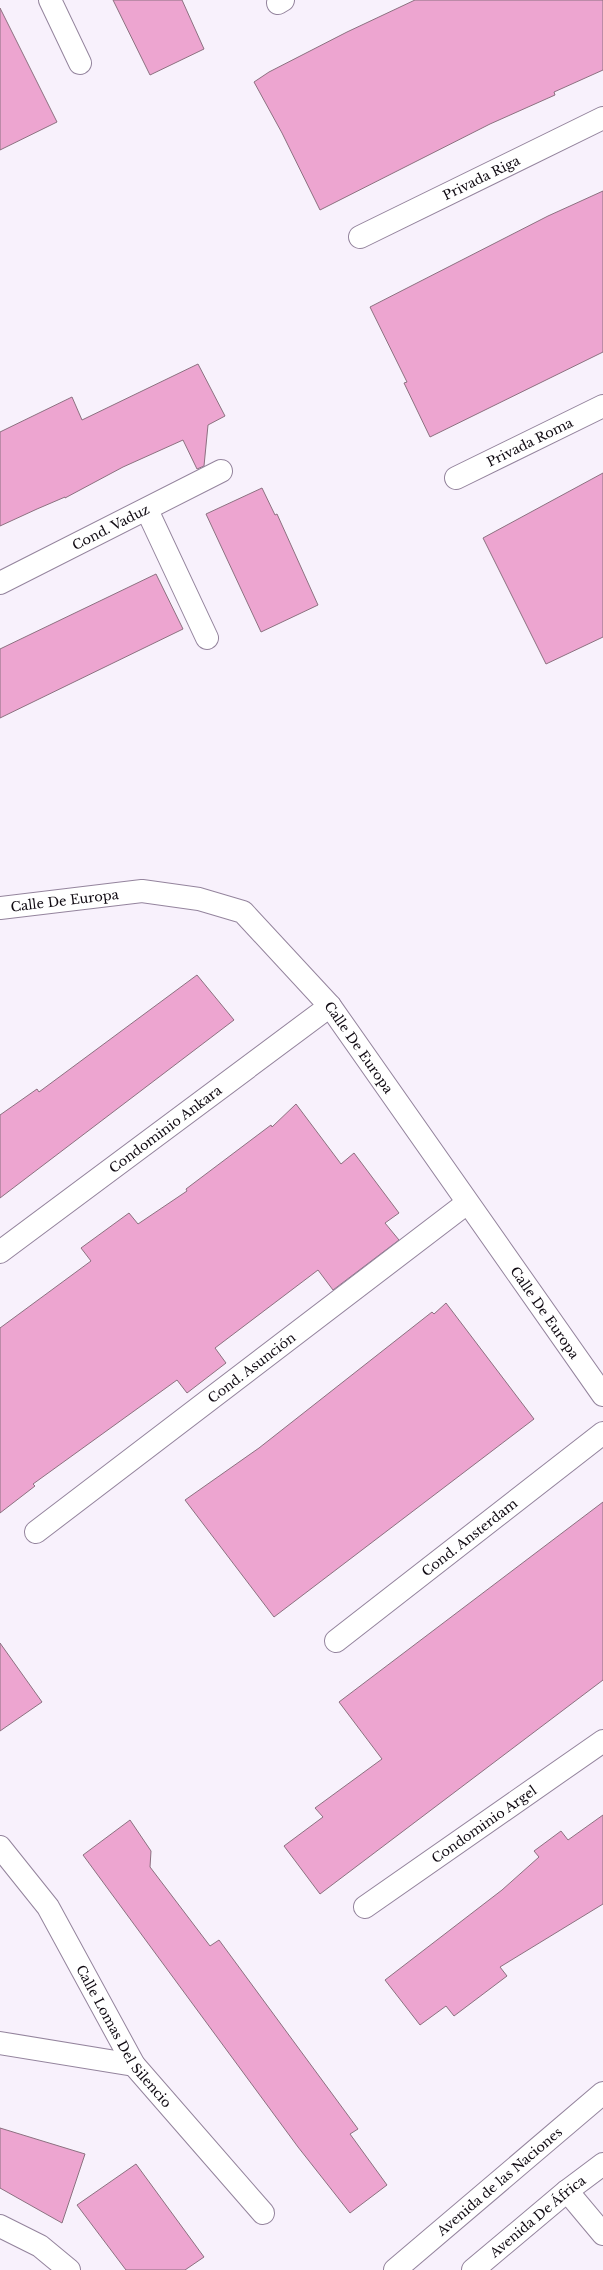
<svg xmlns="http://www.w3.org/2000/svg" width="603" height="2270" viewBox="0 0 603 2270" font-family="'Libre Baskerville',serif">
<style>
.building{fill:#eda5d0;stroke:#8c7180}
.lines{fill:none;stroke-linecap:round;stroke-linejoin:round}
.minor-casing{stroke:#94849d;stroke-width:24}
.tertiary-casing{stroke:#94849d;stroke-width:24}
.minor{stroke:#fff;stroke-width:22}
.tertiary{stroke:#fff;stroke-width:22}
.labels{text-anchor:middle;stroke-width:4;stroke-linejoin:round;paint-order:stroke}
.street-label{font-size:13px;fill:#100a12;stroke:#f8f1fc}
</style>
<rect width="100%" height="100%" fill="#f8f1fc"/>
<path class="building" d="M113,0H182L204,49L150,75Z
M415,0H603V70L554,92L555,95L490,124L320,210L282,133L254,82L269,72L347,32Z
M0,8L57,122L0,150Z
M603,191V352L430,437L404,383L407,382L370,307L548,216Z
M198,364L225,416L208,425L204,466L197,469L183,440L123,467L65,498V497L37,509L0,526V432L72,397L82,420Z
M603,473V637L546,664L483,538Z
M262,488L275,515L277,514L318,605L261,632L206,514Z
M156,574L183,629L0,718V649Z
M197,975L234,1020L0,1198V1115L37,1089L39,1092Z
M296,1104L341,1164L354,1153L399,1213L385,1223L399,1240L333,1290L318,1270L215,1348L226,1363L187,1393L177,1380L33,1484L35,1486L0,1513V1328L91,1261L81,1248L129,1213L138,1224L187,1191L186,1189L271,1125L272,1127Z
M446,1303L534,1419L274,1617L185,1500L259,1448L432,1312L434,1314Z
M603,1502V1680L320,1894L284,1846L323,1817L315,1808L382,1759L339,1702Z
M0,1643L42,1702L0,1731Z
M603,1815V1904L500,1967L507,1976L454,2016L446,2006L420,2025L385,1980L502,1890L539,1857L534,1851L561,1831L568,1840Z
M130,1820L151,1851L150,1867L210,1946L219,1940L358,2129L350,2134L387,2185L350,2213L298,2147L83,1855Z
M0,2128L85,2154L62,2223L0,2188Z
M136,2164L204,2257L185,2270H126L77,2205Z"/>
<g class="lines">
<defs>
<g id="minor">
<path d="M50,0L80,63"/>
<path d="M278,3L283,0"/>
<path id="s1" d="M360,237L603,118"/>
<path id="s2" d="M456,478L603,406"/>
<path d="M147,510L207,638"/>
<path id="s3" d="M0,583L221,471"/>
<path id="s4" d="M0,908L142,891L199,899L243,912L330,1006L603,1395"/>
<path id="s5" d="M0,1252L330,1006"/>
<path id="s6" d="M36,1532L467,1203"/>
<path id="s7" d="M336,1641L603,1433"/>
<path id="s8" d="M0,1847L48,1907L134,2065L263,2213"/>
<path id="s9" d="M365,1907L603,1741"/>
<path d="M0,2043L134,2065"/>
<path d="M567,2191L603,2234"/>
</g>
<g id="tertiary">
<path d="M0,2226L40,2246L69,2270"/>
<path id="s10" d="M395,2270L603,2093"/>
<path id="s11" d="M473,2270L567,2191L603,2164"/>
</g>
</defs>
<use href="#minor" class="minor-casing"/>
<use href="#tertiary" class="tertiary-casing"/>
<use href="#minor" class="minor"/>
<use href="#tertiary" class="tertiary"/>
</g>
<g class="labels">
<g class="street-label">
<text dy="5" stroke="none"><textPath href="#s1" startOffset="135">Privada Riga</textPath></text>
<text dy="5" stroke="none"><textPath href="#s2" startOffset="82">Privada Roma</textPath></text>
<text dy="5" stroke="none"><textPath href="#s3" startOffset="124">Cond. Vaduz</textPath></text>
<text dy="5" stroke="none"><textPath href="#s4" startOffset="65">Calle De Europa</textPath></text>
<text dy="5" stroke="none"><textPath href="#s4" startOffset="425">Calle De Europa</textPath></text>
<text dy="5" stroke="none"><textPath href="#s5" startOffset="206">Condominio Ankara</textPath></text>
<text dy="5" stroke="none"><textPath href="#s4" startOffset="749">Calle De Europa</textPath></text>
<text dy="5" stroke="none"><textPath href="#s6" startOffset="271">Cond. Asunción</textPath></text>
<text dy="5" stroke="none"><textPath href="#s7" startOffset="169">Cond. Ansterdam</textPath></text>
<text dy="5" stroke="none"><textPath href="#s9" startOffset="145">Condominio Argel</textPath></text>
<text dy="5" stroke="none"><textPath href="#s8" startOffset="227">Calle Lomas Del Silencio</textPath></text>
<text dy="5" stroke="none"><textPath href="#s10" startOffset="137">Avenida de las Naciones</textPath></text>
<text dy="5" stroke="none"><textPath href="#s11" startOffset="84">Avenida De África</textPath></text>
</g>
</g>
</svg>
